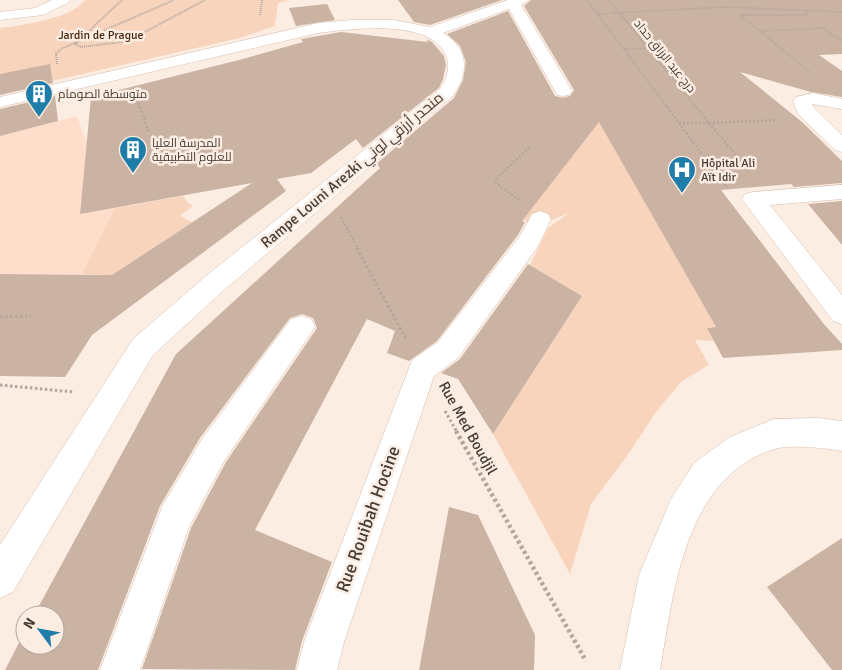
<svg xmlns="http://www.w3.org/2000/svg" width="842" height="670" viewBox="0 0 842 670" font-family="Signika,Cairo,sans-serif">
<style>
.built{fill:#fedeca}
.green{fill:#f8d4bd}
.building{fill:#cbb3a4}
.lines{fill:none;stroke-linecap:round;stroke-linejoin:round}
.minor-casing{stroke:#d6beaf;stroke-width:1}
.path-far3{stroke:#b3a69d;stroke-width:2;stroke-dasharray:1 1;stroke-linecap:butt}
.path-far2{stroke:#b3a69d;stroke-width:2.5;stroke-dasharray:2 2;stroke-linecap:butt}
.path-far1{stroke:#b3a69d;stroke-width:3;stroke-dasharray:2.5 2.5;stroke-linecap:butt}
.path{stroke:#b3a69d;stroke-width:4.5;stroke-dasharray:3 3;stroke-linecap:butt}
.minor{fill:#fff;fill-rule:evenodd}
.labels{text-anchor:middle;stroke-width:5;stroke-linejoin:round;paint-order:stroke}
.far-park-label{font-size:12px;fill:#49280f;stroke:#fcede3}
.far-street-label{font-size:12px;fill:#443b34;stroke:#fcede3}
.far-poi-label{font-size:12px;fill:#443b34;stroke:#fcede3;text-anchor:start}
.street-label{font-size:15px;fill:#443b34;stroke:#fcede3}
.near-street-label{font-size:18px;fill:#443b34;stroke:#fcede3}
</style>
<rect width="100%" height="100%" fill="#fcede3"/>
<path class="built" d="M77,116L87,143L80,213L115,208L82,274H0V136Z"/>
<path class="green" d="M85,0H289L278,3L275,26L240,38L0,93V28C23,25 71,19 85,0Z
M585,96L716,327L707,328L714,341L695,340L709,365L682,381L656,412L627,456L591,504L570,574L493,434L582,296L530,265L548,228L569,213L537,226L477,200L555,97Z
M183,196L188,203L193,206L180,216L192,222L112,275L82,274L115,208Z"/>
<path class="building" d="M398,0H502L430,25L414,22Z
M531,0H842V54L819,55L842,71V97L811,92L740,72L802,122L842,161V183L794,187L791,184L721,190L823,323L842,344V350L723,358L707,328L716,327L599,122L522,221L525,222L518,235L437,341L409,361L387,353L395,331L367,319L255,530L332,562L302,641L295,670L142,669L191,528L226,462L317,328L313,318L302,314L290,318L200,438L160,506L98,670H5L25,631V645H55V615H34L176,354L380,168L376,164L454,98L463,80L466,62L460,46L447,34L508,11L555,96L563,98L570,96L574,90L524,6Z
M327,4L335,20L296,26L289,8Z
M341,32L428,42L426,39L432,42L444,56L446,65L443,79L439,88L363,148L356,139L311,173L277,179L286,191L92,335L65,377L0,376V274L112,275L252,183L80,214L91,97L239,60L303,42L301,39Z
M50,64L53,83L0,95V74Z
M55,96L58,121L0,136V109Z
M842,201V245L808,204Z
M528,264L582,296L493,434L458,379L441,373L460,359Z
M449,507L478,515L535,635L534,670H419Z
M842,538V670H832L767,587Z"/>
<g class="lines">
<defs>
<path id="minor" d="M52,0H70L68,3L43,15L0,20V12L35,8Z
M508,0H529L521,5L572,91L569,95L563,96L557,95L509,9L443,33C470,50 469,73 452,97L224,290L153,355L13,592L0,598V545L133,339L206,276L440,89C448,77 452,63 443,50C422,19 350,29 318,33L0,107V97L318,23L351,20H393L430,27Z
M813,93L842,99V109L812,104L814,108L842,135V152L835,150L798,114L793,101L796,97Z
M842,185V199L770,205L842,295V324L833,321L742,199L745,194L753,192Z
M540,211L548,214L551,219L538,246L458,358L434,376L344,642L337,670H297L304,642L412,360L438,342L520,236L532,214Z
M301,316L311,319L315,327L224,461L189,527L140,670H100L162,507L202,439L291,319Z
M819,418L842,421V451C825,448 790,444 774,449C684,478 674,591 660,670H620L639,575L671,499L694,463L730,437L774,419Z"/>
</defs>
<use href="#minor" class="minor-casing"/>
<path class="path-far3" d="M122,0L75,44L81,47L146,39
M587,0L668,108
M609,0L697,108
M806,12L807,15H740L810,72
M597,14L725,7L842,12
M260,15L262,0
M760,31L823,28L842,41
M126,42L205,0
M624,49L657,48
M658,61H668
M57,64L56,54L61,49L174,0
M669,73H677
M136,97L140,108"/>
<path class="path-far2" d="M140,107L149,133
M667,107L679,123H709L696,107
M679,123L726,186
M709,123L778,120
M709,123L750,172
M519,200L496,183L497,178L530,147
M341,217L358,249"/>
<path class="path-far1" d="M357,248L406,339
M0,317L31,316
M0,385L74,392
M445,411L457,432"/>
<path class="path" d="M456,431L586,661"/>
<use href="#minor" class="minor"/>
</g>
<defs>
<symbol id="building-pin" viewBox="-11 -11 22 30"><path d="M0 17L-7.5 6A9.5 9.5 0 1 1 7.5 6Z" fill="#1f7daa" stroke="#fcede3"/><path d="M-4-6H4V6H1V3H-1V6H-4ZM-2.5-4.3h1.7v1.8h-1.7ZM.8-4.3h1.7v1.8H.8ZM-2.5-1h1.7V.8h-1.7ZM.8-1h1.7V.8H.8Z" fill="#fff"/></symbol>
<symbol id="hospital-pin" viewBox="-11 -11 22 30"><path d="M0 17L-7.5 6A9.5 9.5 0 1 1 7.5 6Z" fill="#1f7daa" stroke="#fcede3"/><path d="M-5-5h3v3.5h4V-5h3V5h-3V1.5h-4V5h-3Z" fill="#fff"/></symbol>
</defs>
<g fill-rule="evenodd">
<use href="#building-pin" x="23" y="78" width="32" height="43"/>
<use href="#building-pin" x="117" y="134" width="32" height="43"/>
<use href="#hospital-pin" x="666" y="154" width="32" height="43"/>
</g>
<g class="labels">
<g class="far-park-label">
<text x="101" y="39">Jardin de Prague</text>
</g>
<g class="far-street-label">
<text transform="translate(665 56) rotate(51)" y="4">درج عبد الرزاق حداد</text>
</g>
<g class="far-poi-label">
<text x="58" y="98">متوسطة الصومام</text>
<text x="152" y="147">المدرسة العليا<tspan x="152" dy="14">للعلوم التطبيقية</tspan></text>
<text x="701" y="167">Hôpital Ali<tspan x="701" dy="14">Aït Idir</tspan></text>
</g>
<g class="street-label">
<text transform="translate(352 170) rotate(-40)" y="5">Rampe Louni Arezki منحدر أرزقي لوني</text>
<text transform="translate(468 428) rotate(61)" y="5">Rue Med Boudjil</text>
</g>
<g class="near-street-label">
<text transform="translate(368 519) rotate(-70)" y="6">Rue Rouibah Hocine</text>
</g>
</g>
<g transform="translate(40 630) rotate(302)"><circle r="24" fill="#fcede3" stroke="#b2a69d"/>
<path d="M0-4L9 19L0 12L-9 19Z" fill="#1f7daa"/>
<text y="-8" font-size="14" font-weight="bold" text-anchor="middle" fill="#443b34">N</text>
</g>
</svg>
